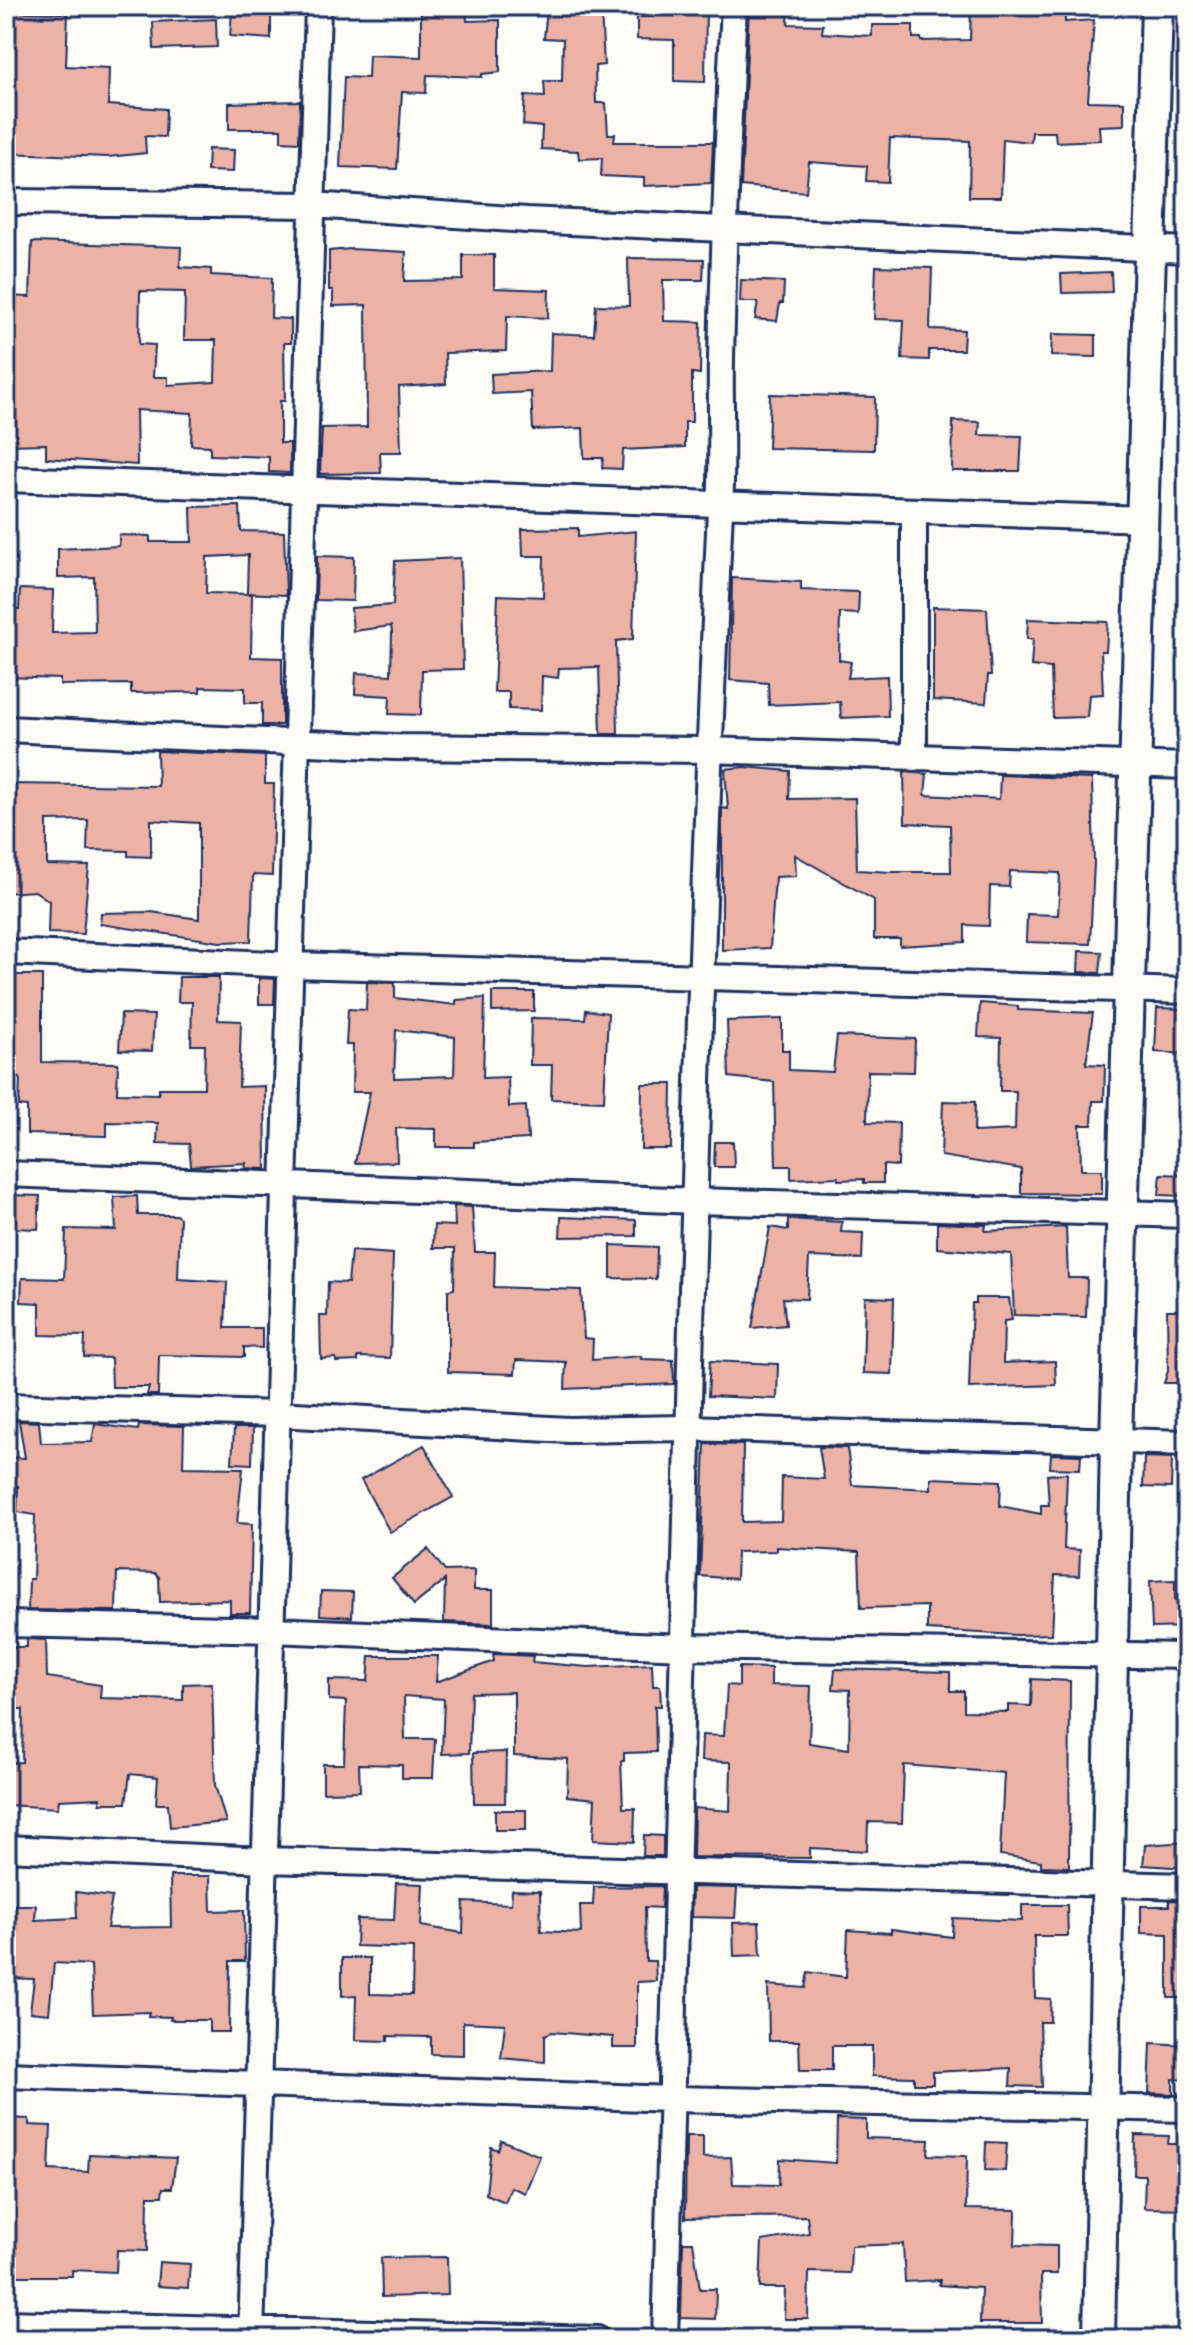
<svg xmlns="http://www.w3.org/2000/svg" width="1193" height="2345" viewBox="0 0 1193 2345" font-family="Itim,sans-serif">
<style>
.building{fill:#ecb2a6;stroke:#1b2f5e;stroke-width:2;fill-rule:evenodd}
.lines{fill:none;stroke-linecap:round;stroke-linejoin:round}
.minor-casing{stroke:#1b2f5e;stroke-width:30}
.tertiary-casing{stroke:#1b2f5e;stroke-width:36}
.minor{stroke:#fdfcf7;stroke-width:24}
.tertiary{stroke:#fdfcf7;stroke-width:30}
</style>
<rect width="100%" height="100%" fill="#fdfcf7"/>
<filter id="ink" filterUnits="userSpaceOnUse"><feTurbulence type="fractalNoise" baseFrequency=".0125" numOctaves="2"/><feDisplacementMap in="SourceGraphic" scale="16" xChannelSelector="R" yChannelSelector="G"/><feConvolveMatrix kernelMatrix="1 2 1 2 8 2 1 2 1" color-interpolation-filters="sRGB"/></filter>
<g filter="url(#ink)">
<path class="building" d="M421,6H466L467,21L500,20V72L482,74V77L427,75L426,93L402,92L397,169L340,167L344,77L368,78L369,55L421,57Z
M652,6H706L705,82L674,81V40L637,39V17H653Z
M749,6H789L788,24L823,25L822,33L872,36V25H913V38H921V41L970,40L971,6H1065V22L1094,20L1088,101L1124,102V125L1099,126L1100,140L1056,142L1055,132H1032L1031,142L1003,139L1001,197H969L970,141L890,138L888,182L866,181L867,166L809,162L806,192L741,186Z
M547,9L601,10L604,65L595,66L596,103H606L608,134H615L614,142H713L711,183L644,186V178L601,176L602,158L579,159L578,151L541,149L542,127L523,125L525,96L545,97L544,81H562L563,39L544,38Z
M6,12L68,13L66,66L109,68L108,105L166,109L165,137L145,136L146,153L108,157L6,153V101L15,102L12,41H6Z
M232,12L271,13V39L230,36Z
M216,19L217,47L154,49L153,22Z
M300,101L299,142L281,141V129H229V103Z
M208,149L234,150L233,172L207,171Z
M32,242L181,247L180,267L211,269V275L272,278L271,318L291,319V343H284L285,401H280V443H290V473L269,472V457L210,455V446L191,445L192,413L136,410L137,465L46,458V444L6,445V296L30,297ZM140,291L185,292L184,340H216L215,382L168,385V377H153L155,345L139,344Z
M351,249L406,252L404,281L463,280V255H494V288L549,290L548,318L507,316L506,351L445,353L446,384L399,387L401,452H380L381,473L320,474L322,428L367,427L366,305L333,306V290H329V251Z
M628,258L704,259L703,280H663L664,321L701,322L700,374L692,373V422H685V447L623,450L622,469L602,468L603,458H584L583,428L533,430L531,392L492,394L491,374L550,371L551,333L594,335L596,305L629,306Z
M876,266L932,268L930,329L964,330L963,350H929V360L902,359L904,320L874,319Z
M1111,272L1112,292L1062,293L1061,274Z
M741,280L784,282L783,303H780L777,321L755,319L758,302H740Z
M1052,334L1096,335V357L1051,356Z
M770,394L875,397L874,450L768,448Z
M953,421L980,422L979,435L1022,436L1020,471H952Z
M240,506L241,531L284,532L286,595L247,593L248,555L207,557L206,593L252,594L251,657L282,658V725H262V703H245V688L200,687V692L131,693V684L60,685V679L6,677V609H19L20,589L53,590L52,633L95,632L94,577L58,578V549L119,546V535L150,536V542H192L191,507Z
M578,528V537L636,531L633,639L616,641L618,734H601L599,667L559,668L558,678L542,676L541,710L509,709V692H494L498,595L543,597L544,556H523L522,529Z
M317,556L354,557L353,601L316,600Z
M460,558L463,669L422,670L421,715L389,714L390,696L355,694L356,673L391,675L392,632L391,626L353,631L351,608L393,605L395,561Z
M732,578L801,582V590L859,592L858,614L840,613L839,660L851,662L848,678L887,676L888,716L841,718L840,702L769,705L768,683L730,680Z
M933,607L987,609L991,675H988L986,703L933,700Z
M1028,619L1108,622L1106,651H1101L1103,694L1089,695L1087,717L1053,718L1051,668L1031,666L1033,639H1027Z
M157,751L265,756V784H274L272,876L253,875L251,941L220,942L100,924L101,913L151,912L199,919V823L151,820V857L128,856V851L87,850L88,820L47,821V865L89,866L83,934L48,933L49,901L35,891L6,893V797H10V784L158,786Z
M744,767L790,771L789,799L855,798L857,870L891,872H951L950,825L905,823L904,772L927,774L925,795L999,799L1000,775L1092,779L1094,863L1090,944L1026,942L1027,914L1058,915L1060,873L1010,871L1009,887L990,886L989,926L965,925V942L900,946V939H874V900L795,855L796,876L775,877L770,948L722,950V808L728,809L725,769Z
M1079,951L1102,952L1100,973L1078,972Z
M11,975H42V1062L118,1063L117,1093L159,1094V1088H204L205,1045H191L192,1002H178L179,977H219L218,1020L241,1021L239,1087L265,1086L266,1169L245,1168L246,1163L191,1166L189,1144L157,1143L158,1123L107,1122V1136L27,1134V1107L19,1106L20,1078L6,1079V1002H11Z
M259,978L275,979L274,1004H259Z
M367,982L395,983V998L456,1005V1000L485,998L483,1078L508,1077L509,1107L526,1106L528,1139L474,1142V1147H436V1129L396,1128L397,1162L355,1163L370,1092H352L353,1045H346L348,1009L366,1010ZM396,1030L455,1037L454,1076L394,1078Z
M492,992H534V1011L492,1012Z
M980,1003L1018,1006V1010L1093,1013L1086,1064L1105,1065L1104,1101H1093L1092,1125H1080L1081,1170H1102V1194L1021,1193V1169L941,1156L943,1101L975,1102L974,1132L1015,1130L1016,1091H1000L1001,1038L978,1037Z
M1157,1008L1184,1009L1187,1054L1155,1052Z
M586,1010L608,1013L604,1101L551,1099L552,1065H530L531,1018L585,1019Z
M121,1014L154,1015L152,1051L119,1050Z
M782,1019V1050H789V1070L833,1072L837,1036L915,1039L914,1072L868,1071L867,1122L899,1123L898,1166L883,1165V1183H864V1179L838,1180V1177L791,1179V1166H776L774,1082L729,1077L727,1021Z
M642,1084H672L671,1149H641Z
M715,1142H733L734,1167H714Z
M1161,1174L1185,1175L1184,1196L1159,1195Z
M13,1195L40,1196L38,1229L11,1228Z
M137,1196L138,1215H176L180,1218L178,1279L227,1282L225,1328H262V1348L244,1347V1357L159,1355L158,1395H147L149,1387H112L111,1358L84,1357L85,1336L40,1335V1303L21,1302L22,1278L64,1279L66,1229L116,1230L114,1197Z
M454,1206L472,1207L475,1252H495L494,1287L581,1290L584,1338L593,1339L592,1360L641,1356V1359L673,1360L674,1384L565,1389L566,1362L516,1360L515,1374L448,1372V1290L454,1289L455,1248H433L434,1225L455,1226Z
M561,1217L636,1220V1236L560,1237Z
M788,1219L842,1222L841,1232L863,1233L862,1259L809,1257L807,1299L783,1298L786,1325L752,1328L770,1227L788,1230Z
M937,1223L986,1225L985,1231L1066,1227L1068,1278H1087L1086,1317L1014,1315L1011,1254L937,1248Z
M611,1245L657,1247L656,1279L611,1278Z
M351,1251L393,1254L390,1358L358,1357V1361L336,1362V1358L321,1359L320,1316H327L328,1282L348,1283Z
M865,1297L894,1298L892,1374L863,1373Z
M976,1298H1009L1012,1320L1004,1321L1003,1363L1055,1361L1056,1385L969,1388L972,1303H976Z
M1167,1310H1187V1383H1164L1168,1371Z
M710,1361L778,1364L777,1399L708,1396Z
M19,1421L39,1422L41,1443L92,1442L95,1424L138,1430L139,1425L184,1426L183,1467L243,1468L237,1523L252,1524L250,1613H230V1600L160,1602L159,1577L155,1573L117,1572L116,1611L28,1610L29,1579H33L35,1515L17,1512L18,1486H6V1457L25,1458Z
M234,1428H253L252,1464L232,1463Z
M705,1444L743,1445L742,1522L781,1521L782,1477L824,1479L819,1447L847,1448L852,1485L931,1489V1478L1001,1481L1000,1506L1041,1514V1505H1049L1047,1475L1067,1473L1064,1549L1080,1550L1079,1576L1055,1575L1052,1634L1017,1635L927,1630V1606L861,1608L859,1552L776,1547V1551L737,1552L736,1579L700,1576Z
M424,1445L453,1497L390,1532L361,1480Z
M1051,1454L1081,1455L1080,1469L1050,1468Z
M1144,1457L1172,1458L1171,1488L1143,1487Z
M428,1549L445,1571L474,1570V1590H493V1624L444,1622L445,1580L414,1605L392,1578Z
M1175,1580V1600H1187V1627L1152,1628L1150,1581Z
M321,1591L353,1592L352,1617L320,1615Z
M27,1639L46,1640L47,1677L101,1685L100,1698L183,1700V1684L212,1683L215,1785L226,1822L170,1827L168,1804H156L158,1777L130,1774L126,1803H100V1798L59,1800L58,1808L6,1805V1763L22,1762L23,1709H6V1647H27Z
M493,1654L533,1656L532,1662L588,1667L652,1664L653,1686H660L661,1706H655L656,1752L624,1753V1761H621L623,1808H635L634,1842L593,1840L595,1799L567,1796L568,1759L514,1756V1692L471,1693L469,1753L442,1754L444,1699L404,1696L405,1739H435L433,1778H402V1765L359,1764L360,1791L323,1792V1764H344L346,1701L329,1700V1680L368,1681L370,1656H438L436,1682L494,1661Z
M739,1667L771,1668V1685L811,1686L809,1743L849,1749L850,1690L833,1689L835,1669L950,1672V1691H964V1711L1008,1712V1705L1031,1706L1032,1679L1070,1681L1069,1867L1041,1866V1861L1000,1855L1004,1773L904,1765L902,1823L868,1822L867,1851L810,1848V1858L693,1857L694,1808L730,1811L731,1762L701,1761L702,1735L724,1736L727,1685L739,1686Z
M506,1752L505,1803H474L473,1753Z
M495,1810H526V1830H495Z
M644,1835L663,1836V1856H643Z
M1187,1842V1868L1143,1865L1145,1845Z
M170,1876H210L211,1911L244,1910L245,1961H230L229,2032H209V2020H170L171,2017L148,2016L149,2012L93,2014L91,1965L54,1963L49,2014L30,2012L34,1979L6,1978V1905H36L35,1920L77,1918L76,1892L112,1897L107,1928L171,1927Z
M396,1883L423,1884L421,1926L463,1933L464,1902L511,1904L512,1890L540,1891L541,1931L581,1933L580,1905H593L594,1887L662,1886L661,1908L645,1907L646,1961H655L656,1981L637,1982V2048H613V2037L552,2032L545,2035V2062L501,2058L505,2024L463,2022V2055L431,2054V2037L388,2036V2041L355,2040L356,1995L342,1996V1958H370V1994L412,1995L413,1948L356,1946L357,1919L394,1920Z
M692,1887L737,1888L735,1918L691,1917Z
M1169,1900L1187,1901V1998H1168V1934L1141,1933V1906H1169Z
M1022,1905H1067L1068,1936H1034L1035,1998L1051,1999L1050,2022H1040L1042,2087L1010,2086L1011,2068L933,2072V2084H914V2077L872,2076V2046H832V2070H800L799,2041H769L768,1985L805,1988L808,1972L846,1977L848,1930L891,1933V1929L952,1937L953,1918L1022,1921Z
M759,1922L761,1955L734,1956L733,1923Z
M1151,2043L1187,2045V2080L1173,2079V2094L1149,2093Z
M6,2118L29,2119V2125L51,2126L49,2170L88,2172L89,2154L176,2158L172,2188H163L162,2196H148L147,2251L117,2250L116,2272L72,2270V2276H15L13,2228L6,2227L11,2141H6Z
M837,2119L866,2120V2138L929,2140L928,2155L967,2156L966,2209L1016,2210L1015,2245L1057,2246V2274H1041L1042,2323H980L981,2288L939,2285L940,2280L905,2282L903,2244L851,2246L850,2273L809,2272L808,2319H784L785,2288H760L762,2241L809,2233L807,2216L685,2218L686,2136H703V2158L731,2157L733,2184L779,2185L780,2159L836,2163Z
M1135,2135L1169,2136L1168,2144H1187V2209L1144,2208L1145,2175H1134Z
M501,2140L540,2156L525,2193L511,2187L505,2202L486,2194L491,2147L498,2150Z
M986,2142L1007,2143L1005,2171L985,2170Z
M683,2242H693L700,2289H716L715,2319L681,2318Z
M447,2257L448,2295L382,2297L381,2258Z
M159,2262L190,2264L188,2288L157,2286Z"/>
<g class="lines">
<defs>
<path id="minor" d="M6,202L313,205L527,220L1187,250
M6,479L1145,519
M6,729L394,747L708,750L1187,766
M914,758V512
M6,952L293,965L1187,991
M6,1174L697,1201L1187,1215
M6,1406L277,1414L569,1430L686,1428L1187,1443
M6,1624L272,1630L685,1647L1187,1656
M6,1848L266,1860L1187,1886
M6,2075L672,2099L1187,2109
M6,2323L597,2339
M251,2339L318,6
M665,2339C683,1729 691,1119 720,510C723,459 720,408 721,358C724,241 728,123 734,6"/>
<path id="tertiary" d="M1099,2339L1116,1441L1157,6"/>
</defs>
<use href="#minor" class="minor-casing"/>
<use href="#tertiary" class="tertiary-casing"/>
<use href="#minor" class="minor"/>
<use href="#tertiary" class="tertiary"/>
</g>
</g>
<rect width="1193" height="2345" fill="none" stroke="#fdfcf7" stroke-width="32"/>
<rect x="16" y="16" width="1161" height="2313" fill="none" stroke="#1b2f5e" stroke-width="3" filter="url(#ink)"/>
</svg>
